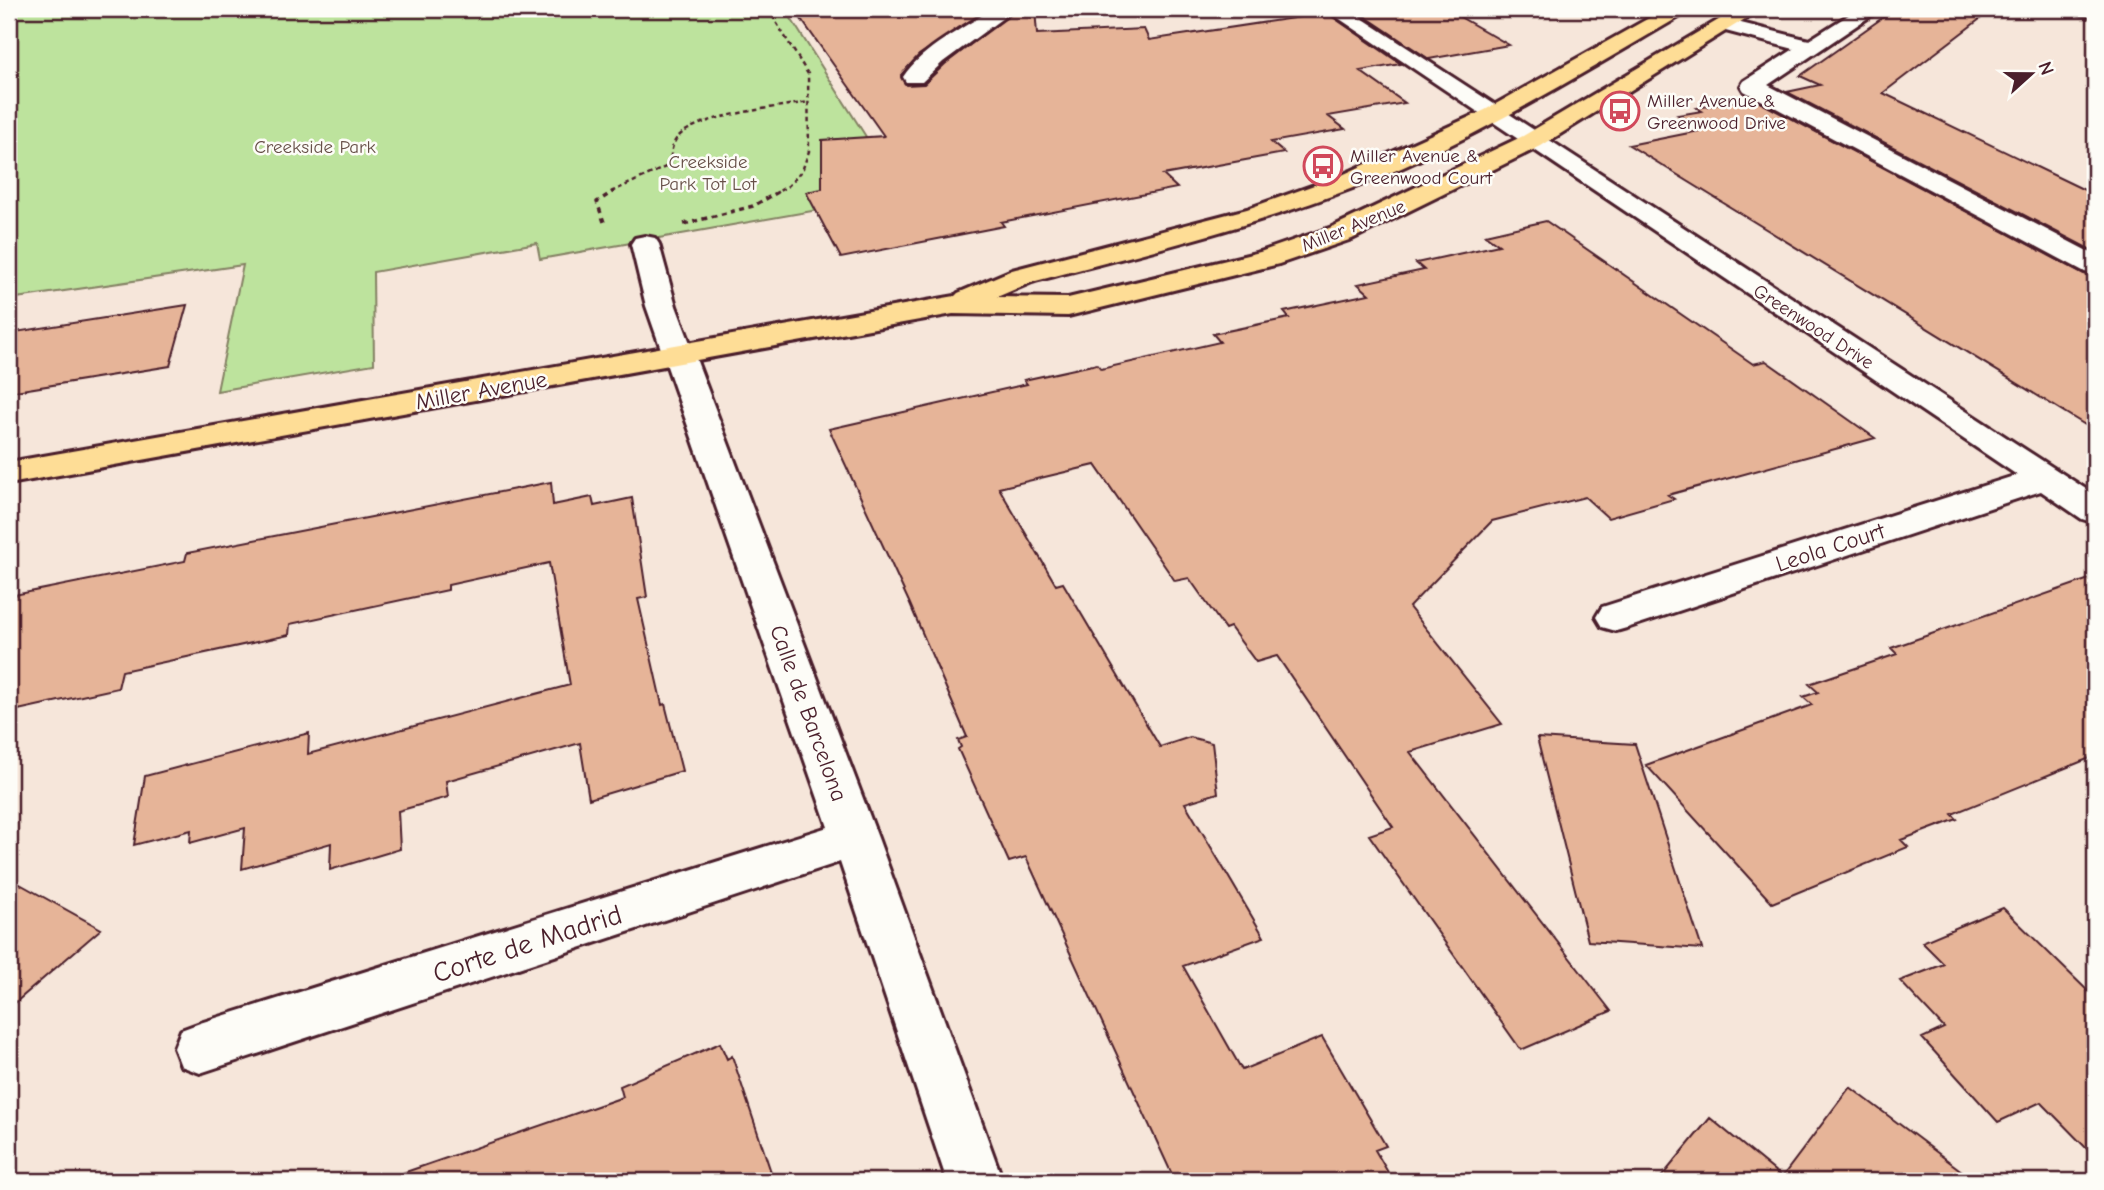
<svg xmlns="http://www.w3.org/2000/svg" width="2104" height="1190" viewBox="0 0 2104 1190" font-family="'Comic Neue',sans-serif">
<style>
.green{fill:#bde39d;stroke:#848164;stroke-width:2}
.building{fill:#e6b498;stroke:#4a1f2b;stroke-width:2}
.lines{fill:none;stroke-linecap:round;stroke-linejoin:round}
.minor-casing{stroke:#4a1f2b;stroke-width:6}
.major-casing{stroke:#4a1f2b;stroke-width:6}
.path-far1{stroke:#4a1f2b;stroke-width:2.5;stroke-dasharray:4.5 3.5;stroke-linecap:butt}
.path{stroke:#4a1f2b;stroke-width:3.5;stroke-dasharray:5 4.5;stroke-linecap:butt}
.minor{fill:#fdfcf7;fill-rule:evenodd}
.major{fill:#fedd96;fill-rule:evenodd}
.labels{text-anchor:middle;stroke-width:5;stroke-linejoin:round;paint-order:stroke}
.far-poi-label{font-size:19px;fill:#4a1f2b;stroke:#fdfcf7;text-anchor:start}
.far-park-label{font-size:19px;fill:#675048;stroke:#fdfcf7}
.far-street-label{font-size:19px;fill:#4a1f2b;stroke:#fdfcf7}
.street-label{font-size:23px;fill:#4a1f2b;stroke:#fdfcf7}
.near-street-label{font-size:28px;fill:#4a1f2b;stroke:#fdfcf7}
</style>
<rect width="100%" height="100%" fill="#f6e6da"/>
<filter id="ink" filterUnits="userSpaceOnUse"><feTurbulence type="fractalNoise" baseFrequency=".0143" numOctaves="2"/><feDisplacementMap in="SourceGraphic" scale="14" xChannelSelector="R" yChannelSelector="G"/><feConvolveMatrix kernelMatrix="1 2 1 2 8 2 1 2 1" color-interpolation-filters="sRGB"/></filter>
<g filter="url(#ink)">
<path class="green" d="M9,9H785L903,195L540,259L537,243L373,272L374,364L217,391L243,265L9,299Z"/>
<path class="building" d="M794,9H988L919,55L901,75L906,85L924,84L945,64L1017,9H1035L1037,34L1144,29L1149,40L1327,13L1401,64L1360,71L1405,103L1328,116L1345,129L1271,142L1284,153L1163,175L1177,188L1001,222L1004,226L841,258L806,192L822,189V140L884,136Z
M1354,9H1446L1509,45L1429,59Z
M1895,9H1993L1883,93L2095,195V252L1787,92L1820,85L1800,76Z
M1752,98L2084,274L2095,276V431L1629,145L1704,130L1678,115L1702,111L1697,108Z
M1546,221L1753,364L1766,361L1875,438L1668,495L1674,499L1608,518L1585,497L1492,521L1409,607L1502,724L1410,752L1611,1011L1521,1050L1369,835L1393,827L1277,656L1256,662L1230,627L1225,629L1189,578L1175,581L1095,465L999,488L1056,585L1063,583L1160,747L1190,737L1212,743L1218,793L1185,803L1264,937L1183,966L1242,1070L1322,1037L1386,1146L1375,1150L1393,1181H1175L1026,857L1009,862L958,749L961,747L958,740L967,737L909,602L829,429L1027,384L1024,380L1097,364L1101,369L1220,342L1213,334L1289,318L1284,312L1369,294L1358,284L1424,270L1416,263L1499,245L1485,235Z
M187,305L170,366L9,392V333Z
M551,482L553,505L592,497L594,506L632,498L647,597L638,599L662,705L665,704L682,771L589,799L580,743L446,781L448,797L398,811L400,849L330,870L331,843L242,869L245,828L190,843L191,830L134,845L145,776L309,733L308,754L570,685L549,563L448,585V590L290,624L289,635L122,671L118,688L9,712V596L185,561L187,553Z
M2095,577V756L1952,814L1957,819L1901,840L1908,847L1772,903L1646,765L1812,705L1803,697L1818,692L1809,684L1897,654L1891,648Z
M1537,738L1635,744L1702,949L1588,941Z
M9,878L101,929L9,1008Z
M2003,908L2095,998V1157L2041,1102L1998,1122L1922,1038L1944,1028L1900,981L1944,964L1922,942Z
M720,1043L727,1059L732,1056L774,1181H405L403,1173L623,1097L620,1086Z
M1850,1087L1975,1181H1658L1710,1118L1782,1177Z"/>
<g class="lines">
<defs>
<path id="minor" d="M992,9H1015L943,62L922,82H906L903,77C923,47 963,29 992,9Z
M1325,9H1348L2095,495V523L2082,519L2041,491L1630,627L1616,631L1602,627L1596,617L1602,607L2017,475Z
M1858,9H1881L1768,85L2095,255V274L2085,272L1744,91L1741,86L1744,81L1794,49L1718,29L1715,25L1718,21L1725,19L1809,40Z
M2072,9H2095V17L2075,13Z
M645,236L655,238L659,244L676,306L878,838L1003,1181H947L840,862L200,1073L181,1066L174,1048L181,1030L200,1023L828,827L646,306L631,244L635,238Z"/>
<path id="major" d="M1665,9H1689L1686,13C1579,75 1473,141 1358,186C1252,227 1142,253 1032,282L997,297L1068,298L1260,252L1332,227L1523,136L1737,9H1761L1541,146L1352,239L1279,264L1068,316L953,314L9,484V462L955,296L958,293L1012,270L1247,209L1342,175L1485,110Z"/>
</defs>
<use href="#minor" class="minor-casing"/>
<use href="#major" class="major-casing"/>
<path class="path-far1" d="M768,9L808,74L809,151L802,171L788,186L777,192
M611,192L670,165C671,156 671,145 677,138C696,115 779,107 809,102"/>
<path class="path" d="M604,222L597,202L614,191
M684,224L753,206L780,191"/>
<use href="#minor" class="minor"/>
<use href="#major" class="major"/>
</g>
</g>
<defs>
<symbol id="bus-ring" viewBox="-11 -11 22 22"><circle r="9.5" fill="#fdfcf7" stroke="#d1495b" stroke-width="1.5"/><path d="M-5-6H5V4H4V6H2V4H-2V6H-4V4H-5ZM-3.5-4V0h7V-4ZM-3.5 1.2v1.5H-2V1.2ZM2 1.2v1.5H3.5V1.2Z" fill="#d1495b"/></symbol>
</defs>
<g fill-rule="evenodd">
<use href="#bus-ring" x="1598" y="89" width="44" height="44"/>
<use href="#bus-ring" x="1301" y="144" width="44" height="44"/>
</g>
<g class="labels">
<g class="far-poi-label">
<text x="1647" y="107">Miller Avenue &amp;<tspan x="1647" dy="22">Greenwood Drive</tspan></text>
<text x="1350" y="162">Miller Avenue &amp;<tspan x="1350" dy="22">Greenwood Court</tspan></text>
</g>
<g class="far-park-label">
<text x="315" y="153">Creekside Park</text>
<text x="708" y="168">Creekside<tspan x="708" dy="22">Park Tot Lot</tspan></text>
</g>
<g class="far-street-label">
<text transform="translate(1353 225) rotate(-22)" y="7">Miller Avenue</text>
<text transform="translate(1814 326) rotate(33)" y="7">Greenwood Drive</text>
</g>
<g class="street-label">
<text transform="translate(481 390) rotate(-10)" y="8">Miller Avenue</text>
<text transform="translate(1830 547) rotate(-18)" y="8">Leola Court</text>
<text transform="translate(809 713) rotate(70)" y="8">Calle de Barcelona</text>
</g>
<g class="near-street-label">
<text transform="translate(527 943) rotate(-18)" y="10">Corte de Madrid</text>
</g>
</g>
<rect width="2104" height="1190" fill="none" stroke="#fdfcf7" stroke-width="35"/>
<rect x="18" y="18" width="2069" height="1155" fill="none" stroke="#4a1f2b" stroke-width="2.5" filter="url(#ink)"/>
<g transform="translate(2031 74) rotate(69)" stroke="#fdfcf7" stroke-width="5" paint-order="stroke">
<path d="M0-5L12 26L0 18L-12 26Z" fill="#4a1f2b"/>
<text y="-10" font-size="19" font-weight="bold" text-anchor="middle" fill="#4a1f2b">N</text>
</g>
</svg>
